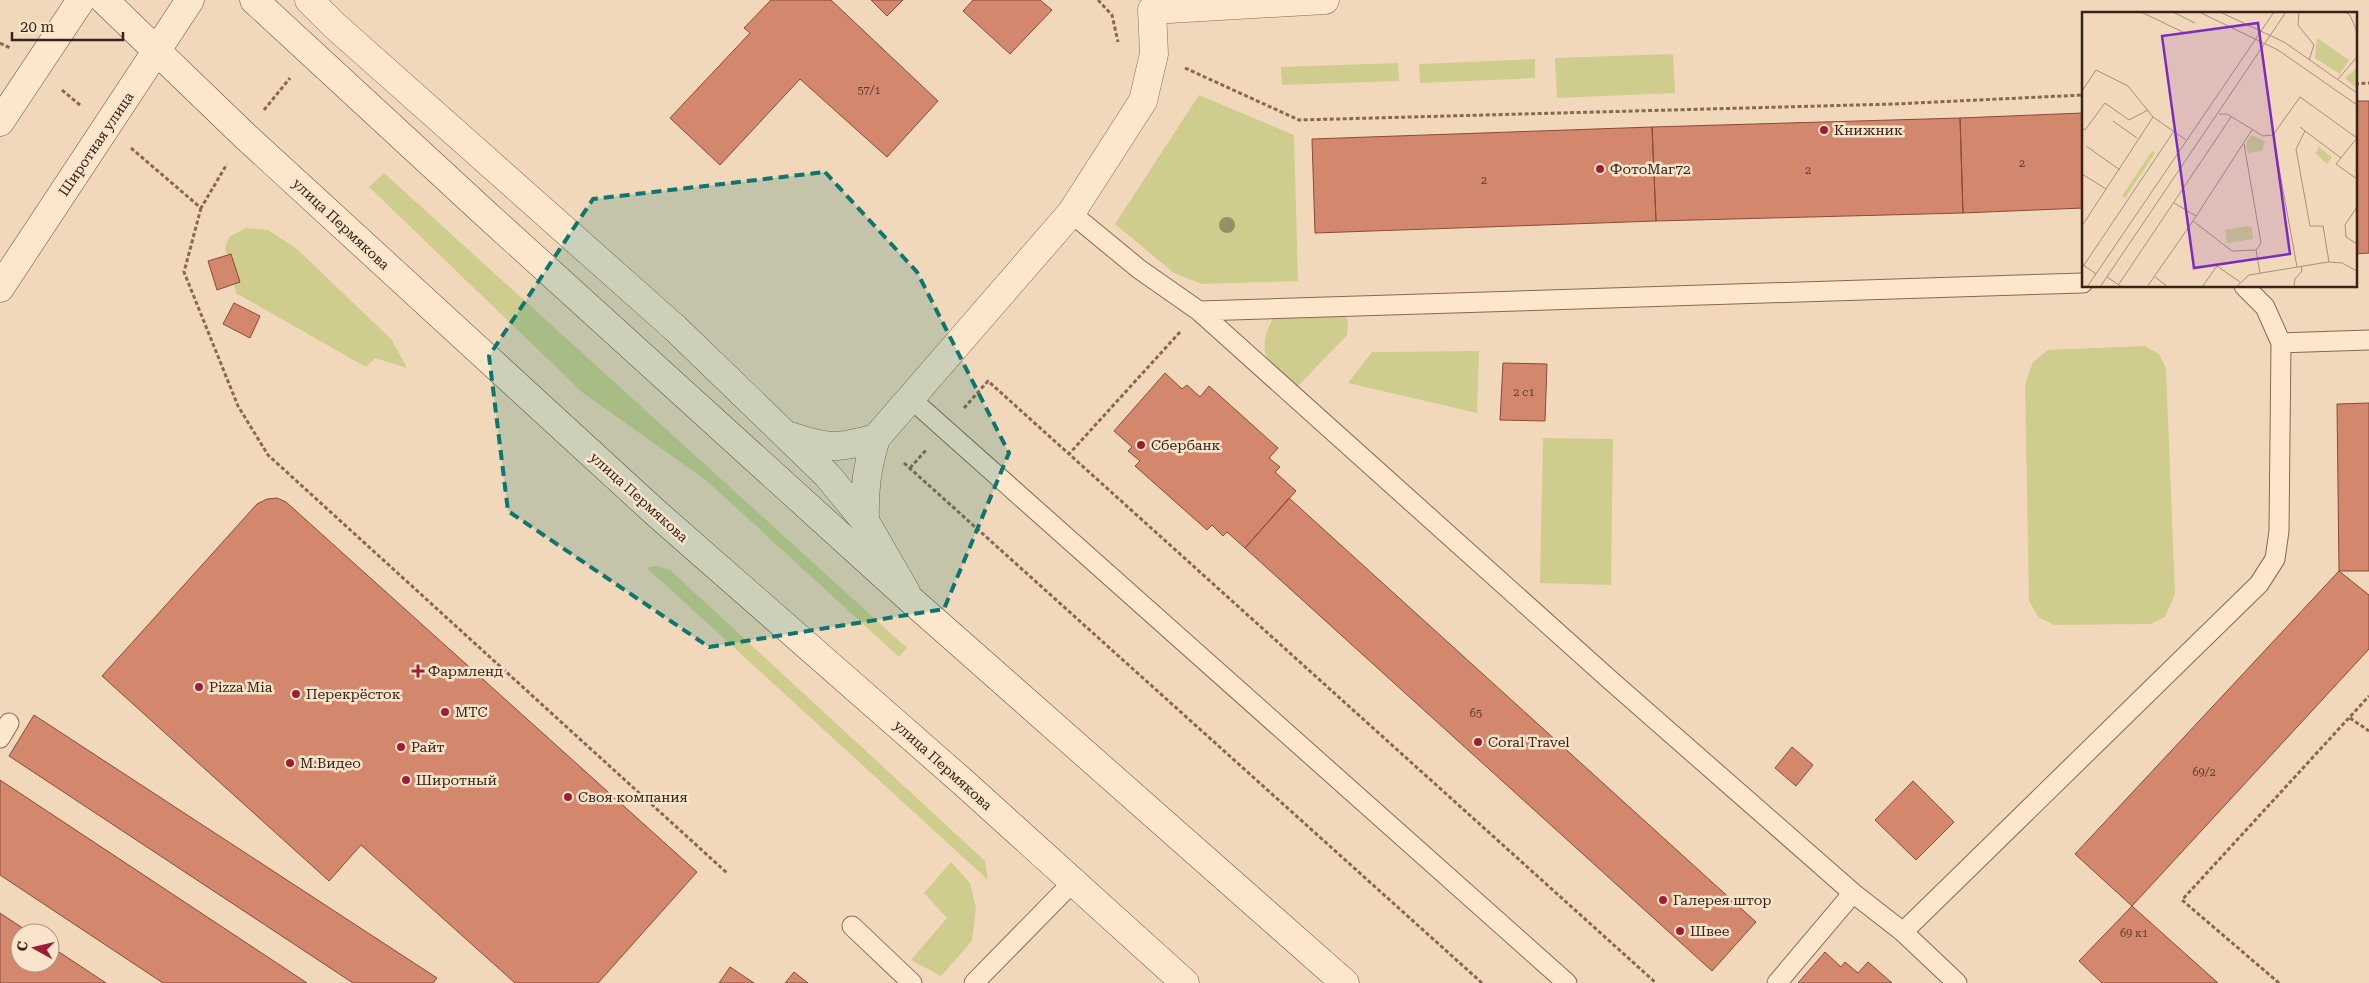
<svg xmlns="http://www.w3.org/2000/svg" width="2369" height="983" viewBox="0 0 2369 983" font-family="'Roboto Serif',serif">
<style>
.green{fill:#cfcd8d}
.building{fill:#d3876c;stroke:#8a4b37}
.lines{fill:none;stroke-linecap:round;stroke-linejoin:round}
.lane-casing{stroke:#896753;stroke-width:21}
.street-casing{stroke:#896753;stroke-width:29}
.secondary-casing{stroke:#6a4937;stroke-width:29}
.path{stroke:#896753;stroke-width:3;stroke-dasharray:4 2.5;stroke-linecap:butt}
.lane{stroke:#fce7cd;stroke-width:19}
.street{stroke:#fce7cd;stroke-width:28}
.secondary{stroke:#fce7cd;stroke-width:28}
.tree{fill:#989064}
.marked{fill:#0f766e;fill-opacity:0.2;stroke:#0f766e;stroke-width:4;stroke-dasharray:10 6;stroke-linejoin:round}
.poi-dot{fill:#9d1e32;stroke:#f8e4ca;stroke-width:2}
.labels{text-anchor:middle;stroke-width:5;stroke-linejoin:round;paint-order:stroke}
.number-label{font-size:11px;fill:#5d3c2e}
.poi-label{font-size:14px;fill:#362319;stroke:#f8e4ca;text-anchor:start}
.street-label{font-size:14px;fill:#362319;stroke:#f8e4ca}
.inset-road{fill:none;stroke:#a6907a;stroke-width:1}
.view{fill:#7b2cbf;fill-opacity:0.15;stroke:#7b2cbf;stroke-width:2.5}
.inset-edge{fill:none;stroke:#362319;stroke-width:2.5}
</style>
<rect width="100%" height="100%" fill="#f1d8ba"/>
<path class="green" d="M1673,54L1675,93L1557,98L1555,58Z
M1535,59V78L1420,83L1419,64Z
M1398,63L1399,81L1282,85L1281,67Z
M1199,95L1294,135L1298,281L1202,284L1174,273L1115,224Z
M384,173L907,648L899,657L707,481L583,393L369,187Z
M246,228L268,230L297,249L392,340L407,368L375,358L366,367L236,293L225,248L229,237Z
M1335,306L1348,320L1347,335L1297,387C1289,380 1276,373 1270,364C1258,346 1268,324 1279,310Z
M2144,346L2159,354L2166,369L2175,594L2165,617L2151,624L2055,625L2039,618L2029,601L2025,385L2033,362L2048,350Z
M1479,351L1477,413L1348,383L1372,352Z
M1543,438L1613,439L1611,585L1540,583Z
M656,566L670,570L985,861L988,880L647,568Z
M951,862L970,883L976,908L972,941L941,976L911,960L947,918L924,893Z"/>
<path class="building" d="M771,0H831L938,101L887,157L800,79L720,165L670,118L750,33L744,28Z
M871,0H903L887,16Z
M973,0H1040L1052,10L1010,54L963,11Z
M2355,101H2369V253L2355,254Z
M2083,113V208L1963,213L1960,118Z
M1960,118L1963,213L1656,221L1652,127Z
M1652,127L1656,221L1315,233L1312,139Z
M231,254L240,282L217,290L208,261Z
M234,303L260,316L250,338L223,324Z
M1503,363L1547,364L1545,421L1500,420Z
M1165,373L1182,389L1187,385L1200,397L1209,386L1278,448L1269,458L1280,467L1275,472L1296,491L1245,548L1227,532L1223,536L1212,525L1207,530L1135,466L1140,461L1128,451L1132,447L1114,431Z
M2369,403V571H2339L2337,404Z
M277,498L286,502L697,872L598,983H515L361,845L329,881L102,676L257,504L267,499Z
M1289,498L1756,922L1712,971L1245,548Z
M2339,571L2369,595V649L2132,906L2075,854Z
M34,715L437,978L433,983H353L9,756Z
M1792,747L1813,765L1796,786L1775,768Z
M0,780L307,983H163L0,875Z
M1913,781L1954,822L1916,860L1875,820Z
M2132,906L2218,983H2102L2079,961Z
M0,913L30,933H20V963H50V946L106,983H0Z
M1825,952L1841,967L1845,962L1858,973L1868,962L1892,983H1798Z
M730,967L754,983H719Z
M794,972L804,980L808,983H785Z"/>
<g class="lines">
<defs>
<path id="lane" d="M1071,213L1139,269L1199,311L1609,679L1853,893L1903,932
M2244,286L2265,307L2281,343
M1199,311L2083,283
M910,398L1567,983
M0,738L9,723
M852,926L912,983
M974,983L1072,883
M1777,983L1853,893
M1957,983L1903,932L2259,584L2275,559L2279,531L2281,343L2369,340"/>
<path id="street" d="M309,0L334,25L675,328L827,475L865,521L906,592
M790,436C829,449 837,449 876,438
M865,521C864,490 867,467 876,438L1071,213L1143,101L1154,54L1152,10L1325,0"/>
<path id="secondary" d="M104,0L244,135L656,513L964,783L1185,983
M254,0L488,216L911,600L1345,983
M0,122L81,0
M0,288L190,0"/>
</defs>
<use href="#lane" class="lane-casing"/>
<use href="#street" class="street-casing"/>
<use href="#secondary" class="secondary-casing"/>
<path class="path" d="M1098,0L1112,15L1118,42
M0,43L10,48
M1185,68L1299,120L1894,104L2083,95
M2355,84L2369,83
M62,90L80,105
M264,110L290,78
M131,148L201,208L227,164
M201,208L184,272L238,406L268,455L727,873
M1180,332L1069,454L1656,983
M964,408L988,381L1069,454
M904,463L1482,983
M910,468L926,450
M2350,718L2369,731
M2279,983L2182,900L2369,696"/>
<use href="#lane" class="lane"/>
<use href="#street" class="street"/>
<use href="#secondary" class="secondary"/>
</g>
<circle class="tree" cx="1227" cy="225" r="8"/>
<path class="marked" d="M825,172L917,272L1009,453L944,609L709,647L508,511L489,356L593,199Z"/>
<g class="poi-dot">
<circle cx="1824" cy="130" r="5"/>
<circle cx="1600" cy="169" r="5"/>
<circle cx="1141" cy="445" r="5"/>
<path d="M415.5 663.5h5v5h5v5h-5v5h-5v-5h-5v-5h5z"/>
<circle cx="199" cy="687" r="5"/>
<circle cx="296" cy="694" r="5"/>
<circle cx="445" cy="712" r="5"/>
<circle cx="1478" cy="742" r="5"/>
<circle cx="401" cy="747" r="5"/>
<circle cx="290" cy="763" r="5"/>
<circle cx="406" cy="780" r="5"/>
<circle cx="568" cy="797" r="5"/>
<circle cx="1663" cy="900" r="5"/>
<circle cx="1680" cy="931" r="5"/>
</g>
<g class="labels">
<g class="number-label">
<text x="869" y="94">57/1</text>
<text x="2022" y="167">2</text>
<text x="1808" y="174">2</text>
<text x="1484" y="184">2</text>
<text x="1524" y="396">2 с1</text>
<text x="1476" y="717">65</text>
<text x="2204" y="776">69/2</text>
<text x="2134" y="937">69 к1</text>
</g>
<g class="poi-label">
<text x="1834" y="135">Книжник</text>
<text x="1610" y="174">ФотоМаг72</text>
<text x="1151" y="450">Сбербанк</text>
<text x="428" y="676">Фармленд</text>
<text x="209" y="692">Pizza Mia</text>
<text x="306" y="699">Перекрёсток</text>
<text x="455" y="717">МТС</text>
<text x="1488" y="747">Coral Travel</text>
<text x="411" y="752">Райт</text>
<text x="300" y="768">М.Видео</text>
<text x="416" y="785">Широтный</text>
<text x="578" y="802">Своя компания</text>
<text x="1673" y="905">Галерея штор</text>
<text x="1690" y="936">Швее</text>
</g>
<g class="street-label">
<text transform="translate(96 144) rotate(-56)" y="5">Широтная улица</text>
<text transform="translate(341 224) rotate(43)" y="5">улица Пермякова</text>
<text transform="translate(639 497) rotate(42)" y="5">улица Пермякова</text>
<text transform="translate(943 765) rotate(42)" y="5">улица Пермякова</text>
</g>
</g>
<g transform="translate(2082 12)">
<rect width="275" height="275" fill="#f1d8ba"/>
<path d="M235,26L267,48L258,62L233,46ZM275,56V77L263,66ZM169,123L183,129L180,139L166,141L164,132ZM237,135L250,145L245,152L233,141ZM70,139L73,141L43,186L40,184ZM166,214L170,216L171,227L145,231L143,218Z" fill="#cfcd8d"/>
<path class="inset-road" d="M59,0L105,22M91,0L113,11M117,0L196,38L275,93M138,0L202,30L275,81M217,0L216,13L232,33L227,48M263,0L268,3L275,20M256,67L275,45M0,79L14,58L46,74L71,105L104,128M137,102H145L181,124L191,123M31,109L55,126M218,115L223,119L214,137L228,214H241L247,250M0,116L3,118L23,91L47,108L66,98M223,119L259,146M191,123L215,255M191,123L218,85L275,126M275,126L254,152L275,167M162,132L179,231L174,238M4,134L38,158M0,162L24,177M92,191L114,204M275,195L263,213L264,225L275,232M111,209L170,118M0,214L71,105M0,252L14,262M0,256L92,119M72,264L86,275M25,265L40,275M37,272L149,105M5,275L192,0M18,275L204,0M65,275L111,209L150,239L174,238L178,261M120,275L135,254L158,270M154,275L167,263L246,250L260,251L275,259M212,275L213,267L220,259L219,254"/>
<path class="view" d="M176,11L208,242L112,256L80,24Z"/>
<rect width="275" height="275" class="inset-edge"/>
</g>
<g transform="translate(35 948) rotate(278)"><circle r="24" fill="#f8e4ca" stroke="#aa9783"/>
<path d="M0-4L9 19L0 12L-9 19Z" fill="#9d1e32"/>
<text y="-8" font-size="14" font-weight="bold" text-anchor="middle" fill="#362319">С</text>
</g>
<path d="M12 32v8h111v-8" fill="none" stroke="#362319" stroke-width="2.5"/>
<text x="20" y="32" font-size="15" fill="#362319" stroke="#f8e4ca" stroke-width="4" paint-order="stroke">20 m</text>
</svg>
